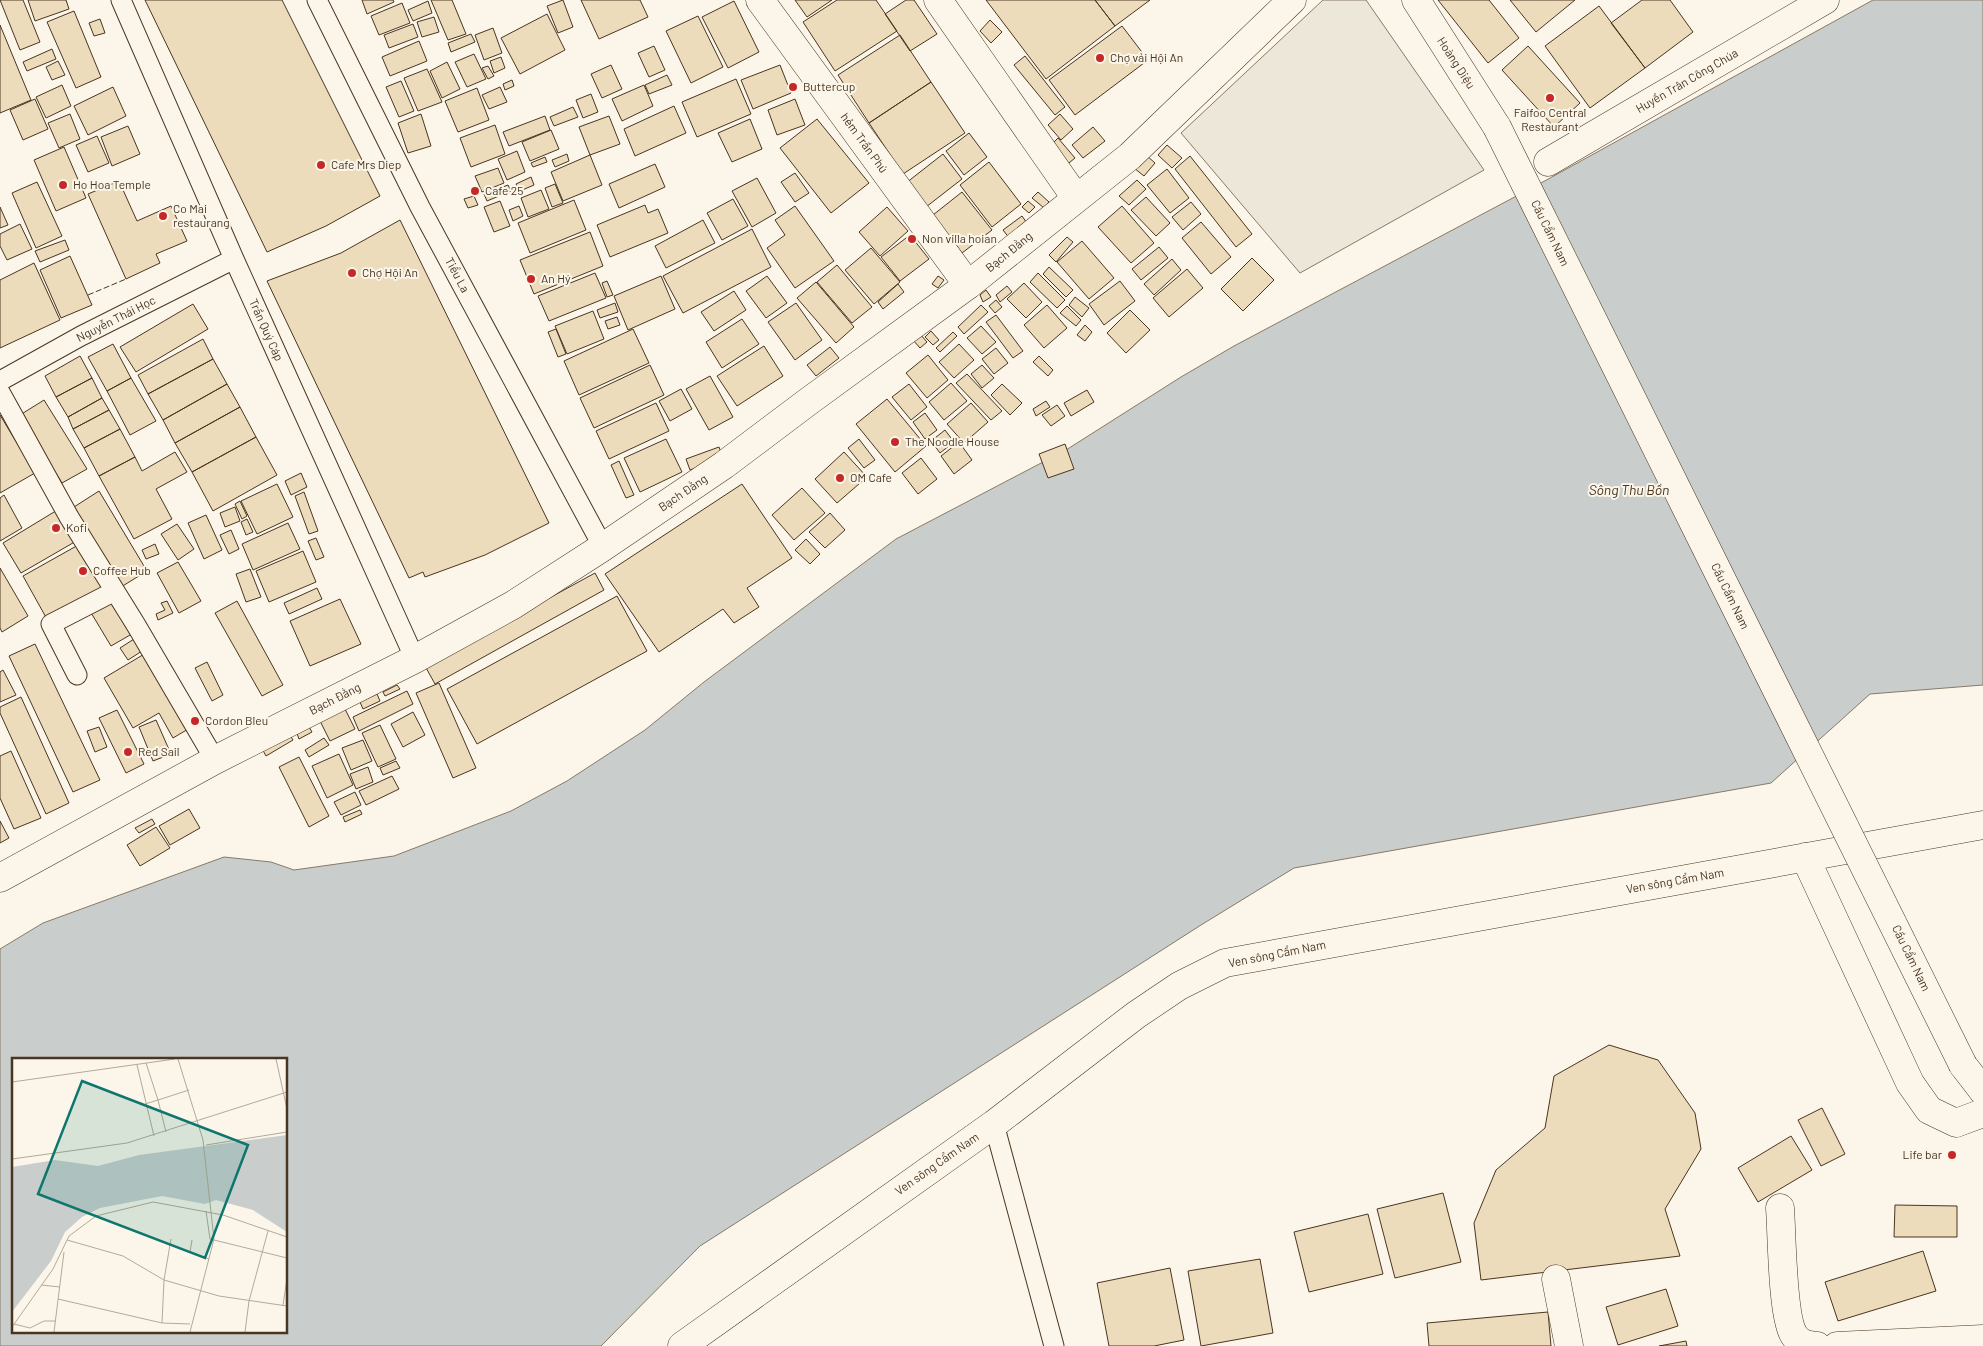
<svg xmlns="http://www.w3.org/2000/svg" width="1983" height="1346" viewBox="0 0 1983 1346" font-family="Barlow,sans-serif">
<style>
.parking{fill:#ede7d9;stroke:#887966}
.water{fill:#c9cecd;stroke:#887966;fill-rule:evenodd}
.building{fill:#ecdcbc;stroke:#4a3520}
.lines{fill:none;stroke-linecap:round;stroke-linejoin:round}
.lane-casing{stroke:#4a3520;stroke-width:21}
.street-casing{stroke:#4a3520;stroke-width:29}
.secondary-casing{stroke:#4a3520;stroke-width:29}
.lane{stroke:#fbf6e9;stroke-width:19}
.street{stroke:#fbf6e9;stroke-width:28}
.secondary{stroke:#fbf6e9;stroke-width:28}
.street-bridge-casing{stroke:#4a3520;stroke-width:29;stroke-linecap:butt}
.street-bridge{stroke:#fbf6e9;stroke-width:28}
.fence{stroke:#4a3520;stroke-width:1;stroke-dasharray:6 2.5;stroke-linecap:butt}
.poi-dot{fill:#c62828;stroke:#fbf6e9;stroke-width:2}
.labels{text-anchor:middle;stroke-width:4;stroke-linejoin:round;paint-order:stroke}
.poi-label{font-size:12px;fill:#4a3520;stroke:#fbf6e9;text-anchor:start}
.street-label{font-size:12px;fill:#4a3520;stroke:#fbf6e9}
.water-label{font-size:14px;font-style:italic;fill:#4a3520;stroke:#fbf6e9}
.inset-river{fill:none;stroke:#c9cecd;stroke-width:2.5}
.inset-road{fill:none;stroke:#b4a999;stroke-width:1}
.view{fill:#0f766e;fill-opacity:0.15;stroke:#0f766e;stroke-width:2.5}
.inset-edge{fill:none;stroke:#4a3520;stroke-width:2.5}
</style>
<rect width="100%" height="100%" fill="#fbf6e9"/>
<path class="parking" d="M1323,0H1366L1484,170L1300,273L1181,133Z"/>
<path class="water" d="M1873,0H1983V685L1870,694L1771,783L1294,868L1201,925L700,1246L601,1346H0V949L43,923L224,857L271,862L294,870L394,856L511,811L567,781L645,730L704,682L896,539L1066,450L1181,377L1234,346L1541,183ZM14,1060H286V1332H14Z"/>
<path class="building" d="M0,0H23L40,42L20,50Z
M28,0H66L69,9L35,21Z
M145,0H282L380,196L326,226L267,252Z
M362,0H393L394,2L367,14Z
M431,0H452L466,34L448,40Z
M563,0L573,27L558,33L547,6Z
M581,0H640L648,17L599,39Z
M795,0H832L807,17Z
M837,0H876L897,31L835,71L803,22Z
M906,0H914L937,34L910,51L885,14Z
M986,0H1095L1115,26L1046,79Z
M1095,0H1150L1115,26Z
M1438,0H1489L1519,38L1488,63Z
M1510,0H1575L1536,32Z
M1642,0H1670L1693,32L1645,68L1611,23Z
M428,1L432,13L413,21L408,10Z
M734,1L759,52L728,68L702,17Z
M402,3L410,23L379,35L371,16Z
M1599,6L1645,68L1590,108L1545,46Z
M74,11L101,77L76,88L47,22Z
M547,14L565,50L520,74L501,38Z
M698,16L723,67L691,83L666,31Z
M434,17L439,32L422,37L417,22Z
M100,19L105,33L94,36L89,23Z
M990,20L1002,32L991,43L980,31Z
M413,24L418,37L389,48L384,35Z
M0,25L31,100L0,113Z
M1122,26L1148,60L1075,115L1049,80Z
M493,28L502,53L484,60L475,35Z
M471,34L475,42L451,52L448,43Z
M900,35L931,82L869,123L838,75Z
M419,41L427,61L390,76L382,57Z
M654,46L665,70L649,77L638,53Z
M1528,46L1580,103L1554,127L1502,70Z
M52,49L56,59L27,71L23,62Z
M474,54L486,79L467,87L455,62Z
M1025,56L1065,107L1055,115L1014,65Z
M501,57L505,68L494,73L490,61Z
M58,61L65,75L52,80L46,67Z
M447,62L460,89L442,98L430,71Z
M611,65L622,89L602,98L591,74Z
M780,65L791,93L753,109L741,80Z
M488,66L494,76L488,79L482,68Z
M427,69L442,102L418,111L404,78Z
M667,75L672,85L649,94L645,85Z
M736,79L751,114L697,137L682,102Z
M512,80L514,86L505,90L503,84Z
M401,81L414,111L399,117L386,87Z
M931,82L965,133L903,174L869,123Z
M62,85L71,106L46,118L36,97Z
M644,85L653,106L622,121L612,99Z
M113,87L126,116L88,135L74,106Z
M500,87L507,102L489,109L482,95Z
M477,88L489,120L458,132L445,101Z
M591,94L598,112L583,118L576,100Z
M35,99L48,129L23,140L10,110Z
M795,99L805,125L777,135L768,110Z
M674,106L686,133L635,156L624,129Z
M573,107L578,117L554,126L550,117Z
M70,114L80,139L59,148L48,123Z
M421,114L431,146L408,153L398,123Z
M1060,114L1073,129L1061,140L1048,125Z
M545,116L550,130L509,146L503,132Z
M609,116L620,144L590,155L579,127Z
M750,119L762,149L732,162L718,133Z
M817,119L869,183L831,213L780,148Z
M495,125L505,154L471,167L460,138Z
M128,126L140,154L112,166L101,137Z
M1093,127L1105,141L1083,158L1072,145Z
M551,130L559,149L530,161L522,142Z
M969,133L987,157L964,175L946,151Z
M97,136L109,163L88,172L76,145Z
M1058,138L1075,158L1064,167L1048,148Z
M1167,145L1182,158L1172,168L1158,155Z
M64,147L86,198L56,211L34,160Z
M517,151L525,172L507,180L498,159Z
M567,154L569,161L555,167L552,160Z
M943,154L962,179L926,207L906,183Z
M590,155L602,185L563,201L551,172Z
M1146,155L1155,163L1144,176L1134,168Z
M1190,156L1252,234L1236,247L1175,169Z
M545,157L547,162L533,167L531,163Z
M989,162L1021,204L992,227L960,185Z
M655,164L665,187L619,208L609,184Z
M498,168L504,183L482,192L475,176Z
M1167,169L1189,198L1170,213L1147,185Z
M795,173L809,193L795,202L781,182Z
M531,177L534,185L520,191L516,184Z
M757,178L776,213L752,227L732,191Z
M1137,180L1146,189L1129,205L1119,196Z
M119,181L137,221L171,206L187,241L156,254L160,263L126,279L88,194Z
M37,182L62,236L36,248L12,193Z
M555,184L563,203L552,207L545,188Z
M508,185L511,191L487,201L484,194Z
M541,190L549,209L528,217L521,198Z
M962,192L992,230L962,253L933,215Z
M1038,192L1049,202L1044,208L1032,198Z
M474,196L478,205L468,208L464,199Z
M1146,197L1170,223L1156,236L1131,210Z
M733,199L748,226L722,240L707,213Z
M574,200L586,230L530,253L518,223Z
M500,201L510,226L494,232L484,207Z
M1028,201L1035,207L1029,213L1022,207Z
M1191,202L1201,214L1183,230L1172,217Z
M645,205L648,213L658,209L668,233L610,257L597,225Z
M519,206L523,216L513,221L509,210Z
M795,206L834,261L795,288L767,248L785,235L775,220Z
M1122,206L1154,243L1131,263L1098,227Z
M0,207L8,225L0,228Z
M887,207L908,231L880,256L859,232Z
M1022,216L1029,226L1010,239L1003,230Z
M400,220L549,523L485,555L425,577L423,572L409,578L267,281L341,253Z
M703,220L715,243L666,268L655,246Z
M1201,222L1231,257L1211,274L1182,238Z
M20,224L32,249L7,260L0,246V234Z
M752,229L771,267L683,313L663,276Z
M590,232L603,266L534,294L520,260Z
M910,235L929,259L900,281L881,257Z
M1067,237L1073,242L1056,262L1049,255Z
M65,240L69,250L40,262L35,251Z
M1082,241L1114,278L1089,299L1057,262Z
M1159,247L1168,258L1141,280L1132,269Z
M871,248L900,282L874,304L845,270Z
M70,256L92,305L61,318L40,270Z
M1252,258L1274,280L1243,311L1221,289Z
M1172,259L1181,270L1154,295L1144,284Z
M34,263L60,320L0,348V280Z
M837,265L872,307L852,323L817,282Z
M1049,267L1073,290L1066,297L1043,274Z
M1187,269L1203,288L1169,317L1153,298Z
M595,273L606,298L549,321L538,296Z
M1038,273L1065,300L1057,308L1030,282Z
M661,276L675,309L628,330L614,296Z
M767,276L787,303L766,318L746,291Z
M938,276L944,280L938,288L932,284Z
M607,281L613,295L607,297L602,283Z
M1120,281L1135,301L1104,325L1089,304Z
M816,282L854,327L836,343L797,298Z
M1024,283L1042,302L1026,318L1007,299Z
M898,284L904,292L883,309L878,302Z
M1007,286L1012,292L1000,302L996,295Z
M986,290L991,297L983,302L980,295Z
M734,291L746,310L714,331L701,312Z
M1075,297L1089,308L1082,317L1069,305Z
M996,300L1002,307L995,313L989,306Z
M615,303L618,312L600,318L597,310Z
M796,303L822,340L795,360L768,322Z
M193,304L208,329L136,372L120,347Z
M981,305L988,312L964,334L958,327Z
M1047,305L1067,328L1044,348L1024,325Z
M1067,306L1081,320L1076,326L1060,313Z
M1130,310L1150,330L1126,353L1107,333Z
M593,311L604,339L567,354L555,326Z
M996,315L1023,351L1013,358L986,322Z
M617,317L620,325L608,329L605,321Z
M742,319L759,344L722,368L706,342Z
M1085,325L1092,332L1085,341L1077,335Z
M981,326L996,342L982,354L967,338Z
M556,329L566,354L558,357L548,332Z
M633,329L649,363L579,395L564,361Z
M931,331L939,340L933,345L925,337Z
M953,332L957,336L940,352L936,348Z
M920,334L927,342L920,348L913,340Z
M203,339L213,359L148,394L138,375Z
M113,344L131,378L107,391L88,357Z
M959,344L974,360L954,378L939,362Z
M764,346L783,376L737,406L717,376Z
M830,347L839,358L816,376L807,365Z
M996,348L1008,363L994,374L982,359Z
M928,355L948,380L927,398L906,373Z
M80,356L92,378L56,397L45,376Z
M1039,356L1053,370L1048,376L1033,362Z
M213,359L227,384L163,420L148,394Z
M650,365L664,395L594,428L580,398Z
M982,365L994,378L982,388L971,374Z
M967,374L1002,411L991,420L956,383Z
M710,376L733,417L709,430L686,389Z
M92,378L102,398L68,417L56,397Z
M131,378L156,421L130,435L107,391Z
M951,383L967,401L944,420L929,402Z
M227,384L240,407L175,443L163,420Z
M909,384L927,407L911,420L892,397Z
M1002,384L1022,403L1010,415L991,395Z
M681,389L692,409L670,421L659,401Z
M1087,390L1094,402L1071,416L1064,403Z
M102,398L109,410L73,429L68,417Z
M887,399L926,446L895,472L856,424Z
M44,400L87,469L62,483L20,415Z
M1046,401L1050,407L1036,416L1033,409Z
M656,403L669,431L609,459L596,431Z
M971,403L988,422L964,443L947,424Z
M1057,405L1065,416L1051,426L1042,415Z
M240,407L256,437L192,472L175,443Z
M109,410L120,429L84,448L73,429Z
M925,413L937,430L925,439L913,422Z
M0,415L35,473L0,493Z
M120,429L135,457L99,476L84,448Z
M945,430L954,442L940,453L931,441Z
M256,437L277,475L213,511L192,472Z
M666,439L682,472L640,492L624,458Z
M859,439L875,460L864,468L848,448Z
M959,442L972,460L954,474L941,456Z
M1065,444L1074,469L1048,478L1039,454Z
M719,447L723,458L690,470L686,459Z
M175,452L187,472L156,489L172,519L134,539L99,476L135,457L142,471Z
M844,452L867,477L837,503L815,479Z
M921,458L937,479L918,494L902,473Z
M619,461L634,495L626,498L611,465Z
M301,473L307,487L291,495L285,481Z
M277,484L293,517L257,534L241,501Z
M742,484L792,558L747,588L759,607L734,623L723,609L659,652L605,574Z
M802,488L825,513L794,540L772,515Z
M99,491L147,571L121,587L74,507Z
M304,492L318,531L309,534L295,496Z
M4,495L22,528L0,541V498Z
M240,501L247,516L242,519L235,504Z
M235,507L240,521L225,527L220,513Z
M59,509L78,540L21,573L3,543Z
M830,513L845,530L825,548L809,532Z
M206,515L222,550L204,559L188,523Z
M247,519L253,532L246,535L241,522Z
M288,523L300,549L253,570L242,544Z
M177,524L194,549L178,560L161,534Z
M231,530L239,549L229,554L220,535Z
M316,538L324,557L316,560L308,541Z
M806,539L820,554L810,564L795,550Z
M80,544L105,590L48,621L23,576Z
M155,544L159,554L146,559L142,550Z
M303,551L316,582L269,602L256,571Z
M178,562L201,601L179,613L157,573Z
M0,568L28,616L2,632L0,628Z
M250,569L261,597L246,602L236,574Z
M595,573L604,590L435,684L425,666Z
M317,588L322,599L289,614L284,603Z
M116,595L137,631L111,646L90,611Z
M617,596L647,651L477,744L447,689Z
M340,599L361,644L310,666L290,621Z
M167,601L173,613L158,620L156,614L165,610L161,603Z
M237,601L283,685L262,696L215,613Z
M134,639L142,651L128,660L120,648Z
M35,644L100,780L73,792L9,656Z
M146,653L190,728L173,738L159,713L133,728L104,678Z
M207,662L223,695L212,701L195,668Z
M3,670L16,695L0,702V672Z
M439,683L476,768L453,778L416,693Z
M397,685L400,689L385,696L383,692Z
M407,691L413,704L359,731L353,717Z
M377,694L380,701L363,709L360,702Z
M21,697L69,803L46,814L0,713V707Z
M342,703L355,729L330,741L317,715Z
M117,710L144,764L126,773L99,718Z
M413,712L425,735L403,747L391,724Z
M156,720L171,754L153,761L139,727Z
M305,720L312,732L299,739L294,725Z
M380,725L396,759L378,767L362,733Z
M99,727L107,747L95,752L87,731Z
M285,727L293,740L266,756L259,743Z
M324,738L329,745L309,757L305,750Z
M363,740L372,761L351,770L342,748Z
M11,751L41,818L14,829L0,798V756Z
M339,754L353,785L327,798L312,766Z
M299,757L329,816L309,827L279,767Z
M396,761L400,768L383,775L380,768Z
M368,767L373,782L356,789L350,774Z
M392,776L399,789L366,805L359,791Z
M355,792L361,805L341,815L334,802Z
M189,809L200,828L170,845L159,826Z
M360,810L362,814L345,822L343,817Z
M152,819L155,824L139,833L135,828Z
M0,821L9,838L0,843Z
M156,827L170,848L140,866L127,845Z
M1609,1045L1658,1060L1695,1113L1701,1149L1665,1209L1680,1256L1481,1280L1474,1223L1496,1170L1545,1128L1554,1076Z
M1822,1108L1845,1154L1821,1166L1798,1120Z
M1791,1136L1812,1170L1758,1202L1738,1168Z
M1443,1193L1461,1262L1395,1278L1377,1209Z
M1895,1205L1957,1206V1237H1894Z
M1368,1214L1383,1274L1309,1292L1294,1232Z
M1923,1251L1936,1291L1838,1321L1825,1282Z
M1260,1259L1273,1333L1201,1346L1188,1271Z
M1170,1268L1184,1340L1154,1346H1109L1097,1283Z
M1666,1289L1678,1326L1618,1345L1606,1307Z
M1548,1312L1551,1346H1429L1427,1323Z
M1686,1341L1687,1346H1659Z"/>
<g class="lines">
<defs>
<path id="lane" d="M121,0L234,259L415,659
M317,0L420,207L603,547
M0,381L81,336L234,259
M0,392L69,517L136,625L215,760
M77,675L51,624L115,591
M994,1124L1054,1346"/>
<path id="street" d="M760,0L968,285
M938,0L1076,198
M1416,0L1497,127
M1548,162L1825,0
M1805,857L1910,1083L1929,1110L1956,1123L1983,1113
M1963,1065L1983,1091
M1780,1208C1782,1234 1782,1317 1794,1335C1800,1344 1807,1345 1817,1346
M1556,1279L1569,1346
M682,1346L994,1124L1136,1015L1179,986L1225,963L1983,825
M1837,1346L1983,1339"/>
<path id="secondary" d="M0,878L215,760L415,659L513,605L603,547L724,465L809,401L968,285L1130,156L1292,0"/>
</defs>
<use href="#lane" class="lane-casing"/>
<use href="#street" class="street-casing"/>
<use href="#secondary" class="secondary-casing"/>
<use href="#lane" class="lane"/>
<use href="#street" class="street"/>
<use href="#secondary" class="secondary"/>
<defs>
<path id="street-bridge" d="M1497,127L1963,1065"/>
</defs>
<use href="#street-bridge" class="street-bridge-casing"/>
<use href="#street-bridge" class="street-bridge"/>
<path class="fence" d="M88,295L126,279"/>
</g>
<g class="poi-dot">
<circle cx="1100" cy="58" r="5"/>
<circle cx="793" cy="87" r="5"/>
<circle cx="1550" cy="98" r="5"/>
<circle cx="321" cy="165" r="5"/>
<circle cx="63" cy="185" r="5"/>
<circle cx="475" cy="191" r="5"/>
<circle cx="163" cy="216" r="5"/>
<circle cx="912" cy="239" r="5"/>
<circle cx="352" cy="273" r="5"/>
<circle cx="531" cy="279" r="5"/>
<circle cx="895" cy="442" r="5"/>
<circle cx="840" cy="478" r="5"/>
<circle cx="56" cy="528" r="5"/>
<circle cx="83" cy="571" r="5"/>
<circle cx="195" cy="721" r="5"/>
<circle cx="128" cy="752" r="5"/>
<circle cx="1952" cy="1155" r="5"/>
</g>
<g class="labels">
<g class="poi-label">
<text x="1110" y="62">Chợ vải Hội An</text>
<text x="803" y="91">Buttercup</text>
<text x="1550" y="117" text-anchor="middle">Faifoo Central<tspan x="1550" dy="14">Restaurant</tspan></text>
<text x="331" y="169">Cafe Mrs Diep</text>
<text x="73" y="189">Ho Hoa Temple</text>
<text x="485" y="195">Cafe 25</text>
<text x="173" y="213">Co Mai<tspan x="173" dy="14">restaurang</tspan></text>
<text x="922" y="243">Non villa hoian</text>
<text x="362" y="277">Chợ Hội An</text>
<text x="541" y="283">An Hý</text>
<text x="905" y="446">The Noodle House</text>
<text x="850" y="482">OM Cafe</text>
<text x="66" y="532">Kofi</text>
<text x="93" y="575">Coffee Hub</text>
<text x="205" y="725">Cordon Bleu</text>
<text x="138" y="756">Red Sail</text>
<text x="1942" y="1159" text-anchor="end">Life bar</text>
</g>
<g class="street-label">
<text transform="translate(1456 63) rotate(57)" y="4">Hoàng Diệu</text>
<text transform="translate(1687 81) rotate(-30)" y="4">Huyền Trân Công Chúa</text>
<text transform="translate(864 143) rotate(54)" y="4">hẻm Trần Phú</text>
<text transform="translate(1550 233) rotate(64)" y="4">Cầu Cẩm Nam</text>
<text transform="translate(1009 252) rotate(-39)" y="4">Bạch Đằng</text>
<text transform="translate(457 275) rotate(62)" y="4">Tiểu La</text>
<text transform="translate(116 319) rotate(-27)" y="4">Nguyễn Thái Học</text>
<text transform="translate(266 330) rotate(66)" y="4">Trần Quý Cáp</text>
<text transform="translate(683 493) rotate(-34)" y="4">Bạch Đằng</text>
<text transform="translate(1730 596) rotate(64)" y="4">Cầu Cẩm Nam</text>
<text transform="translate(335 699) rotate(-27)" y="4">Bạch Đằng</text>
<text transform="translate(1675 881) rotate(-10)" y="4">Ven sông Cẩm Nam</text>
<text transform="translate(1277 954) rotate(-11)" y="4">Ven sông Cẩm Nam</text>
<text transform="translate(1911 958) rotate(64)" y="4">Cầu Cẩm Nam</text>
<text transform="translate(937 1164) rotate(-35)" y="4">Ven sông Cẩm Nam</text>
</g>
<g class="water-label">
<text x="1629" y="495">Sông Thu Bồn</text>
</g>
</g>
<g transform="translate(12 1058)">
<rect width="275" height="275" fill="#fbf6e9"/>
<path d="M275,77V174L241,152L204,142L193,146L150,138L88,150L70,159L53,174L39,203L0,254V109L43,102L86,108L127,97Z" fill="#c9cecd"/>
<path class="inset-river" d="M0,152L23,106"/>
<path class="inset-road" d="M166,1L191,82L202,181L178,274M264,1L275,51M134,5L146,42L177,32M125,7L142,78M0,24L163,1M133,46L146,42L154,74M194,87L275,74M0,101L115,85L275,34M194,153L198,181L275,200M55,182L111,198L152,222L207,238L275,248M180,182L178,194L197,201M29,227L48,229M46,241L150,265L178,266M271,247L275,221M150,265L152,222L159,181M2,266L18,270L32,263H44M0,269L41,211L57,178L84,158L141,144L211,157L275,179M42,274L52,194M233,274L237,243L256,173"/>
<path class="view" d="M70,23L236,87L193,200L26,136Z"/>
<rect width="275" height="275" class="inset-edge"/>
</g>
</svg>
